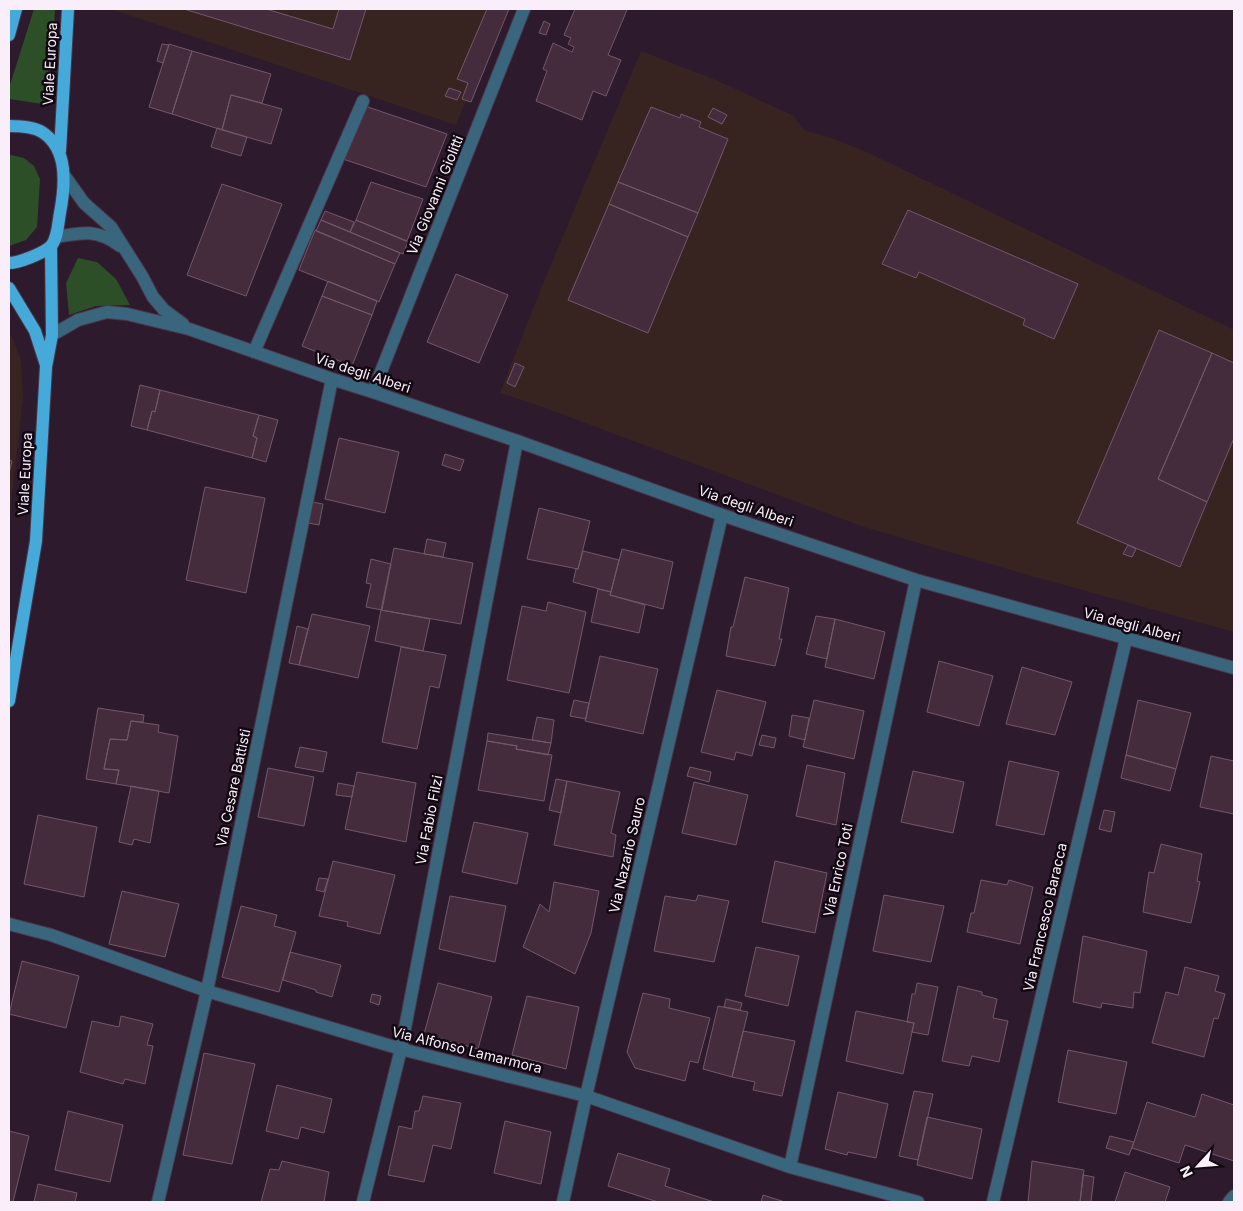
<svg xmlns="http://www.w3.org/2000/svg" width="1243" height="1211" viewBox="0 0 1243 1211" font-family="Inter,sans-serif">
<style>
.industrial{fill:#372421}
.green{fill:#2c4f28}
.building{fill:#452c3d;stroke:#73586a}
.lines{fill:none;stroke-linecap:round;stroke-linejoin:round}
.minor-casing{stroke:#4a384a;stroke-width:14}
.major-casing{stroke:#4a384a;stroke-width:14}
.minor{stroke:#3a667d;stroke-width:12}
.major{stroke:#45aada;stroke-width:12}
.labels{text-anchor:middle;stroke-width:5;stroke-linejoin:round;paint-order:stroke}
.street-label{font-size:14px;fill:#fbeefb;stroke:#110811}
</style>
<rect width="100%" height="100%" fill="#2d1a2d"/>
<path class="industrial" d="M111,9H504L456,125Z
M641,51L716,80L794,116L804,130L834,139L869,153L1234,330V632L1028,575L864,527L540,406L500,393L544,281Z
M9,334L13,339L21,360L23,399L9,522Z"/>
<path class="green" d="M34,9H55L49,105L9,99V88Z
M11,155L24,158L34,166L40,179L37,227L26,240L9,246V156Z
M78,258L97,262L116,279L130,305L96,306L69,315L66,283Z"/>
<path class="building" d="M184,9H266L333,29L339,9H366L350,60Z
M487,9H509L471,102L462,99L468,83L457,79Z
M575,9H623L627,10L608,55L621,60L606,96L593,91L582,120L536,101L547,71L543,69L553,43L572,52L574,47L568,44L571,38L564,35Z
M544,21L550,24L546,35L539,33Z
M162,44L169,45L163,63L157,61Z
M169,44L192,51L172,114L149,107Z
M192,51L271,74L262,103L231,95L222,130L172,114Z
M449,88L461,92L457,100L445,96Z
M231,95L282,109L271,144L222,130Z
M365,106L447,134L426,187L343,159Z
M651,107L680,118L681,114L701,122L699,127L728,139L698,213L618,182Z
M713,108L727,115L722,124L708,117Z
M217,128L247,137L241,156L211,147Z
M371,182L423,199L407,241L356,220Z
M618,182L698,213L688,237L609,204Z
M222,184L282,204L246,296L187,275Z
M609,204L688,237L648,333L568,300Z
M908,210L1078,284L1054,339L1023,325L1025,319L919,272L916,278L882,264Z
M325,211L354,222L350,232L321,220Z
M321,220L400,253L395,264L316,231Z
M356,220L408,242L403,254L350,232Z
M315,230L395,264L379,302L299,270Z
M456,274L508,295L479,363L427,342Z
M328,281L377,301L372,315L322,296Z
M322,296L372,315L352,366L302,346Z
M1159,330L1212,353L1158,479L1207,502L1180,567L1077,523Z
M1212,353L1234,363V438L1207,502L1158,479Z
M515,363L524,367L515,387L507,383Z
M140,385L160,390L155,412L152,411L147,430L131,426Z
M160,390L259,415L253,436L257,438L252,458L147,430L152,411L155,412Z
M259,415L278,420L266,462L252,458L257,438L253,436Z
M339,438L399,452L385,513L325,499Z
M445,454L464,460L460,471L442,465Z
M9,460L12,461L9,473Z
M205,487L265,498L246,593L186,580Z
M312,502L323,504L319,525L308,523Z
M539,508L590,521L578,569L527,559Z
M427,539L446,543L443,557L424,554Z
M1128,545L1136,549L1132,557L1123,554Z
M394,548L473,563L461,624L381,610Z
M622,549L673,562L663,609L610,595Z
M583,551L619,560L611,592L573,582L576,569H578Z
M371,559L391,564L382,610L366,607L371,584L366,583Z
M745,577L789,588L779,639H782L775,666L726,656L731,627H733Z
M598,589L611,592L610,595L645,605L639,633L591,622Z
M548,602L586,612L569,693L507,680L522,606L546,611Z
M381,610L430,619L423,651L375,641Z
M312,614L370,626L358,678L299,665Z
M816,616L835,619L827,659L806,654Z
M835,619L885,632L874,679L825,667Z
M297,626L308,629L299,665L289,663Z
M401,647L446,655L439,688L430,686L417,749L382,742Z
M600,656L658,669L643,734L585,721Z
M939,661L993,676L979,726L927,712Z
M1022,667L1072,682L1055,735L1006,724Z
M717,690L766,702L752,756L736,752L734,760L701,752Z
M574,700L589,703L586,719L570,716Z
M814,700L864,711L854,759L803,747Z
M1138,700L1191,713L1176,769L1126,755Z
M98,708L144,715L143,722L131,721L127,740L110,739L104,769L119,770L116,784L86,779Z
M792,715L809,718L805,740L789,736Z
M537,717L554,720L551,743L532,740Z
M131,721L159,725L158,732L178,736L169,793L116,784L119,770L104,769L110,739L127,740Z
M488,733L551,743L548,755L516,749L517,746L487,741Z
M762,735L776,738L774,748L759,745Z
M487,741L517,746L516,749L552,755L544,801L478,790Z
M300,747L327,752L323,772L295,767Z
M1126,755L1176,769L1170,791L1121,778Z
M1211,756L1234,761V814L1200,807Z
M1009,761L1059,772L1044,835L996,825Z
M807,765L845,773L836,825L796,816Z
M690,767L711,772L709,782L687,776Z
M268,768L314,777L304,826L258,817Z
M913,771L964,782L953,833L901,822Z
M357,772L416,783L406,842L345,829Z
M556,779L567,781L561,813L549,810Z
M567,781L620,792L611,833L616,835L613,857L554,845Z
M694,782L748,795L736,845L682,833Z
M338,783L354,786L352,797L336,795Z
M131,786L159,791L150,843L134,839L132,845L119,842Z
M1104,810L1115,812L1111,832L1099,829Z
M38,815L97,827L84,897L24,884Z
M474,822L528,833L517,884L462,872Z
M1161,844L1202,854L1197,881L1200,882L1191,923L1143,912L1149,872L1154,873Z
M333,861L395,875L380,934L347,926L348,922L319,916Z
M775,861L827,873L815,933L762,922Z
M319,878L328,879L324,892L316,890Z
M981,880L1007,885L1009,880L1033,887L1020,944L967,932L971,913H974Z
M554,882L599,891L591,933L575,974L523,947L540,904L549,912Z
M122,891L179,904L165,957L109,944Z
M698,895L729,901L714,962L654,951L665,896L696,901Z
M884,895L944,906L931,962L873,951Z
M450,896L506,906L495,962L439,949Z
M241,906L277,915L274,926L296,932L279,992L222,977Z
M1083,936L1147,951L1140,993L1134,992L1133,1008L1102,1003L1101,1008L1073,1002Z
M756,947L799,956L788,1006L745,996Z
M290,952L341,965L332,997L316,992V990L283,980Z
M22,961L79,976L66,1028L9,1014Z
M1185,967L1219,976L1215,991L1225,994L1218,1019L1214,1018L1204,1057L1152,1043L1166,992L1178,995Z
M438,983L492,997L478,1049L424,1034Z
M917,983L938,987L928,1035L912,1032L914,1023L907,1022L912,994H915Z
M958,986L982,992V995L997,999L993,1018L1008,1021L999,1062L972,1056L969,1066L942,1061Z
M643,993L670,999L669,1008L710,1018L698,1063L690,1061L685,1081L635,1068L627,1052Z
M372,994L381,996L379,1005L370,1002Z
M527,996L579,1007L566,1069L512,1055Z
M726,999L742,1003L740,1010L724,1007Z
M718,1006L748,1012L732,1077L703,1069Z
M856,1011L914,1023L903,1074L846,1061Z
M121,1016L153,1024L147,1045L153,1046L145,1084L125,1079L123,1084L80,1072L92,1021L119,1027Z
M743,1031L795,1041L782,1096L753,1090L755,1082L732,1077Z
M1068,1050L1127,1062L1116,1114L1058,1102Z
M204,1053L255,1064L232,1164L183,1155Z
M277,1085L332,1099L324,1133L301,1127L298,1139L266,1131Z
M914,1091L933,1094L918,1160L899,1156Z
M838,1092L888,1104L876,1158L848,1152L847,1155L825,1149Z
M1202,1094L1234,1105V1161L1185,1145L1179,1163L1132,1148L1147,1102L1195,1117Z
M423,1096L461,1103L451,1149L433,1145L424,1182L388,1175L399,1126L412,1129L415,1111H419Z
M68,1111L123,1125L110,1182L55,1170Z
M927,1117L982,1129L972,1179L917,1165Z
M505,1121L551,1132L541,1184L494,1173Z
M9,1131L29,1136L13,1202H9Z
M1110,1136L1134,1142L1129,1155L1106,1148Z
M618,1153L670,1169L665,1186L714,1202H658L608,1186Z
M282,1161L329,1172L324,1202H261L270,1169L279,1170Z
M1032,1161L1084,1170L1080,1202H1028Z
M1125,1172L1170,1187L1165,1202H1115Z
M1083,1175L1094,1177L1091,1202H1080Z
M38,1184L77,1193L75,1202H34Z
M763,1195L785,1202H761Z"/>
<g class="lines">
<defs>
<path id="minor" d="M64,175L84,203L111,227L142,276L153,297L164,310L183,324
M56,237C82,232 98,229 120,246
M52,335L78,320L107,312L127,314L189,329L332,379L373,392L517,441L722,515L916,580L1234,668
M254,352L363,101
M373,392L524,9
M9,924L51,935L207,991L401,1049L586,1096L790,1167L918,1202
M790,1167L916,580
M158,1202L207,991L332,379
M363,1202L401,1049L517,441
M563,1202L586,1096L722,515
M993,1202L1126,639
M1229,1202L1234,1196"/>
<path id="major" d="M9,35L16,9
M9,126C18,126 34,127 42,132C69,149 65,186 60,213C58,223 58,238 51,246C44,253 19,263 9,263
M60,151L68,9
M9,288L35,331L46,365
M9,701L36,541L46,367L52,335L51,246"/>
</defs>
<use href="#minor" class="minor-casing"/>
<use href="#major" class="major-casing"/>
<use href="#minor" class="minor"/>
<use href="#major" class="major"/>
</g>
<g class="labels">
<g class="street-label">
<text transform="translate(50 64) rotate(-87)" y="5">Viale Europa</text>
<text transform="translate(435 195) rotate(-68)" y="5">Via Giovanni Giolitti</text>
<text transform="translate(363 373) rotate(18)" y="5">Via degli Alberi</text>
<text transform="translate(25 474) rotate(-87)" y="5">Viale Europa</text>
<text transform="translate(746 506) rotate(19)" y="5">Via degli Alberi</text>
<text transform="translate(1132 625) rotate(15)" y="5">Via degli Alberi</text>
<text transform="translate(233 788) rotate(-78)" y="5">Via Cesare Battisti</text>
<text transform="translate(429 820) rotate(-79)" y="5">Via Fabio Filzi</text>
<text transform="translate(627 855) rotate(-77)" y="5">Via Nazario Sauro</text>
<text transform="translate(838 870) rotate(-78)" y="5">Via Enrico Toti</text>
<text transform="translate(1045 917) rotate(-77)" y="5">Via Francesco Baracca</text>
<text transform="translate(467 1050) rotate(14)" y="5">Via Alfonso Lamarmora</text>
</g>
</g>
<rect width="1243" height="1211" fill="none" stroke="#fbeefb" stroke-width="20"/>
<g transform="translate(1198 1166) rotate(244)" stroke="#110811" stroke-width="4" paint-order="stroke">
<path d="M0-4L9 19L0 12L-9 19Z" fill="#fbeefb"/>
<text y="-8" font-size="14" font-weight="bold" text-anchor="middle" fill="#fbeefb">N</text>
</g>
</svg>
